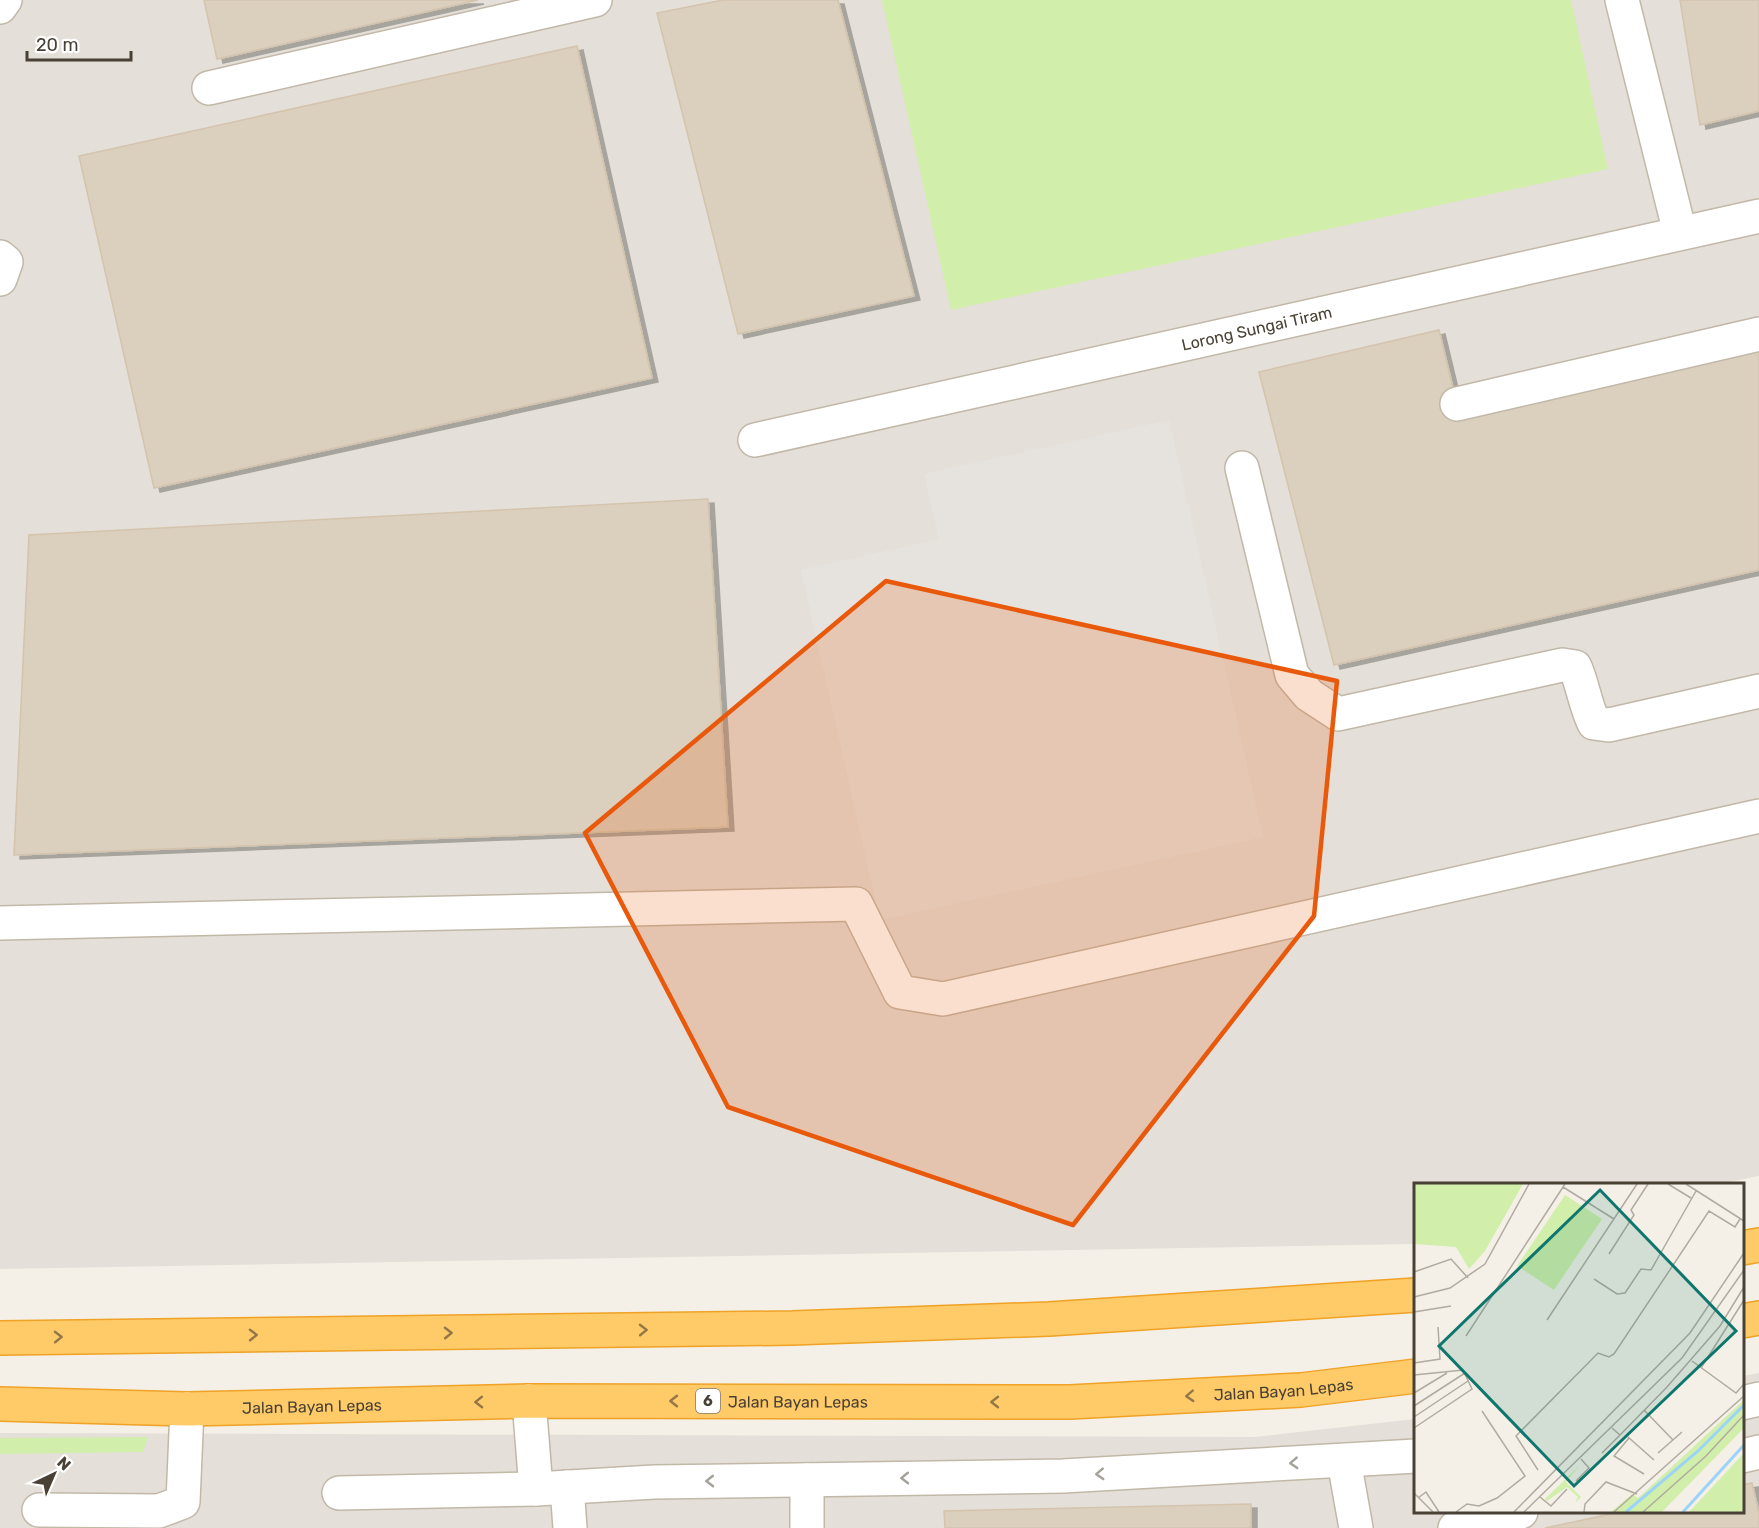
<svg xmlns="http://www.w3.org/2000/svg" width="1759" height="1528" viewBox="0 0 1759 1528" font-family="Rubik,sans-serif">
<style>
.industrial{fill:#e4dfd8}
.green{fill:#d1eeab}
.parking{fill:#e6e3df}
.building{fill:#dbcfbd;stroke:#d4c4ad;stroke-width:1.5;filter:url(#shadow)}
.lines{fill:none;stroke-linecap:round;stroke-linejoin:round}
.minor-casing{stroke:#c2b8a8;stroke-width:36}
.highway-casing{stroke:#efa226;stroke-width:36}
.minor{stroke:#fff;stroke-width:33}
.highway{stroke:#ffca68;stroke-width:33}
.oneway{stroke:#927849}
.oneway2{stroke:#a4a09a}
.marked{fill:#e8590c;fill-opacity:0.2;stroke:#e8590c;stroke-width:4.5;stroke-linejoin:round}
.labels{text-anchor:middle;stroke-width:4.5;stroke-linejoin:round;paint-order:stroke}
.shield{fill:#fff;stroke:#807a72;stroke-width:1.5}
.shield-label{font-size:15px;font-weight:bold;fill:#494135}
.street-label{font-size:16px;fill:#494135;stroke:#fff}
.inset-river{fill:none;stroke:#9cd4f9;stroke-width:3}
.inset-road{fill:none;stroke:#b0aaa0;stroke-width:1.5}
.view{fill:#0f766e;fill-opacity:0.15;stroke:#0f766e;stroke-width:3}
.inset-edge{fill:none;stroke:#494135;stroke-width:3}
</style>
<defs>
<filter id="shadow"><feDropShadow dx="6" dy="4" stdDeviation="0" flood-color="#0004"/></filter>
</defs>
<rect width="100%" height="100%" fill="#f5f0e7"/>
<path class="industrial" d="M0,0H1759V1176L1718,1184H1416L1415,1244L0,1269Z
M1759,1373V1528H0V1433L1255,1437L1415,1419L1416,1512H1742L1743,1376Z"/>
<path class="green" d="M882,0H1571L1608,169L951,310Z
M148,1437L143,1452L0,1454V1438Z"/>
<path class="parking" d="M1169,420L1263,837L880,920L801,570L939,539L924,474Z"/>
<path class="building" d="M204,0H478L217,59Z
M723,0H838L914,296L738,334L657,13Z
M1680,0H1759V111L1700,125Z
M577,46L652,378L154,488L79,156Z
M1439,330L1458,409L1759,338V570L1334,665L1259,372Z
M708,499L728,827L14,855L29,535Z
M1752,1483L1759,1513V1528H1545L1620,1512H1742V1485Z
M1251,1504V1528H945L944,1511Z"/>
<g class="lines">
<defs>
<g id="minor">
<path d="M1622,0L1680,233"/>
<path d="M0,7L5,0"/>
<path d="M209,88L595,0"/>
<path d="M0,257L6,262L0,279"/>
<path d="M1457,404L1759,334"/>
<path id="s1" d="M755,440L1759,216"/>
<path d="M1242,468L1292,675L1309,695L1338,714L1562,665L1575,667C1583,685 1585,705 1594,723L1609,725L1759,691"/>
<path d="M0,923L856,904L900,992L943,999L1759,816"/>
<path d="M529,1401L536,1489L654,1482L1063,1476L1416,1456"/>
<path d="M1742,1403L1759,1399"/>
<path d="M1742,1456L1759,1452"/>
<path d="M1344,1461L1356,1528"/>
<path d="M807,1480V1528"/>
<path d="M567,1487L570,1528"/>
<path d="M339,1493L536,1489"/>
<path d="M39,1510L159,1511L183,1502L187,1409"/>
<path d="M1455,1528L1521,1512"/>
</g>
<g id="highway">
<path d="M1742,1248L1759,1245"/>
<path d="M1742,1321L1759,1318"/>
<path d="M0,1338L792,1328L1049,1319L1416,1295"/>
<path id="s2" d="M0,1404L187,1409L529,1401L1070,1402L1301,1390L1416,1376"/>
</g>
</defs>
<use href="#minor" class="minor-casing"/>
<use href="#highway" class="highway-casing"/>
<use href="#minor" class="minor"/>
<use href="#highway" class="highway"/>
</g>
<defs><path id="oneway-chevron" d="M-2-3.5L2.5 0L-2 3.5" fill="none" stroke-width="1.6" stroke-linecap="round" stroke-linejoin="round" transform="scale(1.5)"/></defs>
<g class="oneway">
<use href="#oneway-chevron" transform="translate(643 1330) rotate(-1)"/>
<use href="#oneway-chevron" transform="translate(448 1333) rotate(-1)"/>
<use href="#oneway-chevron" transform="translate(253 1335) rotate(-1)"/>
<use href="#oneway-chevron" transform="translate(58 1337) rotate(-1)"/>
<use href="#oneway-chevron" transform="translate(1190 1396) rotate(177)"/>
<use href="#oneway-chevron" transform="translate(674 1401) rotate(-180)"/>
<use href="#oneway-chevron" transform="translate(479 1402) rotate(179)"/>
<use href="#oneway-chevron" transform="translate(995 1402) rotate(-180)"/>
</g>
<g class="oneway2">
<use href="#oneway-chevron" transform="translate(1294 1463) rotate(177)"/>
<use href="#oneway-chevron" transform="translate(1100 1474) rotate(177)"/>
<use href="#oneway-chevron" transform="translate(905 1478) rotate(179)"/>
<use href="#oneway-chevron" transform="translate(710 1481) rotate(179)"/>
</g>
<path class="marked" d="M886,581L1337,681L1314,916L1073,1225L728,1107L585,833Z"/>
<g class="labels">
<rect class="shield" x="696" y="1389" width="24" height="24" rx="4.5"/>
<g class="shield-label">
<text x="708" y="1406">6</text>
</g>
<g class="street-label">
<text dy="6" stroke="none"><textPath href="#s1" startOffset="514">Lorong Sungai Tiram</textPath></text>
<text dy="6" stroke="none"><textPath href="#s2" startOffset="1284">Jalan Bayan Lepas</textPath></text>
<text dy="6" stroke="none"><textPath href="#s2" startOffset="798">Jalan Bayan Lepas</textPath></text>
<text dy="6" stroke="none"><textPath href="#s2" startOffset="312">Jalan Bayan Lepas</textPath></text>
</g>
</g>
<g transform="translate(1414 1183)">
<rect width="330" height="330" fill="#f5f0e7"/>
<path d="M0,1H109L71,68L55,86L42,64L0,61ZM151,12L188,36L140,107L103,83ZM330,217V245L248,329H197L218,311L224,315ZM330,270V329H275ZM166,282L152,299L167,314L161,320L164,314L153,304L133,318L131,316Z" fill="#d1eeab"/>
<path class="inset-river" d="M212,329L284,268L330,222M269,329L330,262"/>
<path class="inset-road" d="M254,1L277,15M272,1L330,38M149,4L200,36M195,71L220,32L217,27L234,1M0,89L37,76L54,95M180,96L203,111L211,110L227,86L237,87L282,8M0,114L36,105L71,81L115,1M0,129L37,123M133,137L223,1M52,153L151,1M278,178L322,210L330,201M0,180L26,176L24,144M287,185L330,117M0,192L49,187L58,206L0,245M0,210L33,190M0,223L51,190M230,227L259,257M0,234L54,198M198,245L206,252L253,204L306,143L330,104M214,254L240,277M215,255L200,273L230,291M188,270L206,252M244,270L268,249M124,287L102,253L184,170L195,174L200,171L295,28L321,44L326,36M162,298L175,285L167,276M0,310L19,329M126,314L137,323L153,306M4,315L12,309L25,329M42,329L53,321L65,323L83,315L111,293L68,228M100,329L276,150L330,70M110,329L268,175L330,87M170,329L171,321L192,299L223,311M200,329L330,213M229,329L292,273L330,232"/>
<path class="view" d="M186,7L322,148L160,303L25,163Z"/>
<rect width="330" height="330" class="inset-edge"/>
</g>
<g transform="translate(54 1474) rotate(44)" stroke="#ffffff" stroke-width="4.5" paint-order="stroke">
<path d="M0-4.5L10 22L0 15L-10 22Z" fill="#494135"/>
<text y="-9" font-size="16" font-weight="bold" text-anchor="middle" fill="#494135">N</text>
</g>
<path d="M27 51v9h104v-9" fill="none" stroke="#494135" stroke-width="3"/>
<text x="36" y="51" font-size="18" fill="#494135" stroke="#ffffff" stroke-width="4.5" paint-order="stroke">20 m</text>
</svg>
